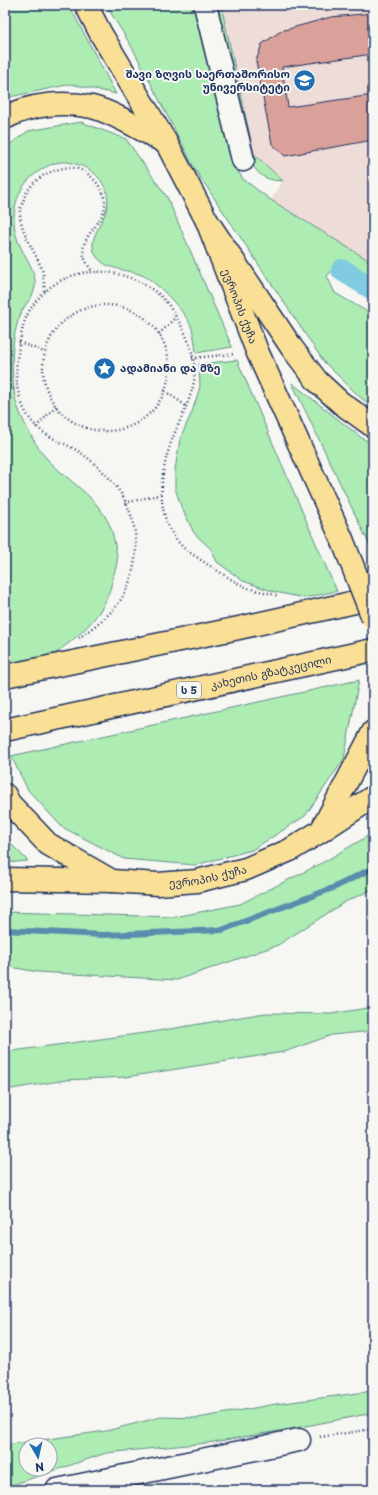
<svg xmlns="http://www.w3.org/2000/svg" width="378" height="1495" viewBox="0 0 378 1495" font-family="'Playpen Sans','Noto Sans Georgian',sans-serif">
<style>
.built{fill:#eedcd8}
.green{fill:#adecb3;stroke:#648e88;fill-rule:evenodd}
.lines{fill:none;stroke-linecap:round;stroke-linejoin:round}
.stream{stroke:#588dad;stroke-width:6}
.canal{stroke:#81cbe1;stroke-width:22}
.building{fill:#daa19a;stroke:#1b2f5e}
.minor-casing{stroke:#1b2f5e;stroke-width:25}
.major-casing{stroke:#1b2f5e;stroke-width:25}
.highway-casing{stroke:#1b2f5e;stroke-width:25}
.path{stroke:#1b2f5e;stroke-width:2.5;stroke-dasharray:1 3;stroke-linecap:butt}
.minor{stroke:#f6f6f2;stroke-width:22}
.major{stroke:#fadf96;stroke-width:22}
.highway{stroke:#fadf96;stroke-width:22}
.major-bridge-casing{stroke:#1b2f5e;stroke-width:25;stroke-linecap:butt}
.major-bridge{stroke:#fadf96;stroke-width:22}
.labels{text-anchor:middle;stroke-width:4;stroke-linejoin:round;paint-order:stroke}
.shield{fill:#f6f6f2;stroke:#5d6b8a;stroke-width:1}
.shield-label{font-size:10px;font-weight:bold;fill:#1b2f5e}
.poi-label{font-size:11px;font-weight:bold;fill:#1b2f5e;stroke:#f6f6f2;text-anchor:end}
.street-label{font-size:11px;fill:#1b2f5e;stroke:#f6f6f2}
</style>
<rect width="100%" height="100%" fill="#f6f6f2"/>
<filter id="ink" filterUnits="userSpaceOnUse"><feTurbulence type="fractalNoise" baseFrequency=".025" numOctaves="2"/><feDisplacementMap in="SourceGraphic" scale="8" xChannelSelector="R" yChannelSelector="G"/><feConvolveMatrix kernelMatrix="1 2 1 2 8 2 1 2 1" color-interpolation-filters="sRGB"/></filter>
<g filter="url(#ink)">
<path class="built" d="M221,5H373V263L271,200L283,181L254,154Z"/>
<path class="green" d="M5,5H69L116,94L71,84L5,98Z
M106,5H193L232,162L243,179L271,200L373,263V282L340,262L327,276L335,293L373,315V406L361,398L324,362L196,171L133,49Z
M213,5H221L254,154L283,181C261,180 255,173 248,153Z
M81,122L126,139L167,197L232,347L196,353C195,344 194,334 191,326C185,312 158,283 144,276C129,269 104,271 95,254C84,233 119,213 104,186C96,170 83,165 67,162C57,161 46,166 38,172C15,187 9,217 18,241C24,257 37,270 35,287C34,296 26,303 22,311C10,337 11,370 15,397C19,416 36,448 49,461C77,489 109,503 115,545C116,551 118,558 117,563C116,569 113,575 112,581C107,608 90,626 69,643C64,646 59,652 54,654C40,660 20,662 5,665V148L28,131Z
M237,360L330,576L337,591L304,598L275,592L243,581L217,562L211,549L194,533L181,506L175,488V470L180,439L192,412L200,387L199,364Z
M292,383L362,438L373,444V552Z
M359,680L344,759L305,816L252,850L195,865L124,859L62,827L28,790L11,756Z
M373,833V889L345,902L278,945L177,980L38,972L5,966V912L175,917L240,904L322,863Z
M5,838L28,861L5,863Z
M373,1007V1031L332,1035L284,1052L126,1077L66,1080L5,1090V1052L152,1032L265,1013L331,1014Z
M373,1391V1413L285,1430L207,1443L106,1453L15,1484L5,1486V1445L106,1431L161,1417L198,1418L276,1404ZM26,1445H50V1469H26Z"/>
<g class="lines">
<path class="stream" d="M5,930L103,935L222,930L333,888L373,868"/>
<path class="canal" d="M342,270L373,289"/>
</g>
<path class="building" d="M373,13V54L282,67L288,107L373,95V140L285,156L272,144L256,61L262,44L281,31L331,17Z"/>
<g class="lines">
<defs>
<path id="minor" d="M205,5L243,160
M57,1490L299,1440"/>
<g id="major">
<path id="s1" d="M86,5L101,34L167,144L207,221L257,351L342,539"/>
<path d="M5,118C30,104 63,101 92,107C113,112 146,132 166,143"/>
<path id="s2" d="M5,795L9,803L48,844L112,881L158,884L197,881L246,869L290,850L321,831L373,732"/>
</g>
<g id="highway">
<path d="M207,221L292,348L317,381L341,403L373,426"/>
<path d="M5,676L239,628L373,598"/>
<path id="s3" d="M5,730L373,650"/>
<path d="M321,831L373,797"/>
<path d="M5,879L112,881"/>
</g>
</defs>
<use href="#minor" class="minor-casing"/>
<use href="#major" class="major-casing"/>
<use href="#highway" class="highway-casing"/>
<path class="path" d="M45,291C44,285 44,279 43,273C37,252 19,233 20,210C21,206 24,200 25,196C29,186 39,177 48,173C56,170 66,166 75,168C89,170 105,189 105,203C104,231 67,238 92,271
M43 368a63 63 0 1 1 126 0a63 63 0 1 1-126 0Z
M159,334L176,317
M19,342L44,352
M192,358L235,354
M5,391L17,388
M165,391L186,406
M36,427L56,406
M125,503L162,494
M79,638C92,628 108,617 118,604C137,577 141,540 129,510C122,489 102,469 85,456C70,444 50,440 37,427C18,409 13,378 18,353C20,339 23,320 31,308C61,263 117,262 157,293C168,301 175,316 182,327C190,342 197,364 194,381C191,398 183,414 176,430C160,467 151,517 184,548C191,554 200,559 207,564C220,572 234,582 248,588C258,591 269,593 279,596
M320,1437L373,1429"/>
<use href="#minor" class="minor"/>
<use href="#major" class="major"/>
<use href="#highway" class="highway"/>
<defs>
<path id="major-bridge" d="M342,539L373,618"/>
</defs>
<use href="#major-bridge" class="major-bridge-casing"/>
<use href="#major-bridge" class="major-bridge"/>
</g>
</g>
<defs>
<symbol id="university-disc" viewBox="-11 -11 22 22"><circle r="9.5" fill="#1f6fb2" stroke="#f6f6f2"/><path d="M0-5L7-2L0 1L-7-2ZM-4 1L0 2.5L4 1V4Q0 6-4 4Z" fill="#fff"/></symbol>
<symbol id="sight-disc" viewBox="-11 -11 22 22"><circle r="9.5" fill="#1f6fb2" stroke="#f6f6f2"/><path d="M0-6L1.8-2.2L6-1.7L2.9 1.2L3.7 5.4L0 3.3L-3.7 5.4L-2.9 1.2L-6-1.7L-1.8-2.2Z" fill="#fff"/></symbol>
</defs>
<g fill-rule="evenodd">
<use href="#university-disc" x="292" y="68" width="25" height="25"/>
<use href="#sight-disc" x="92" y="356" width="25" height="25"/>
</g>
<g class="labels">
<rect class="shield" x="177" y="682" width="24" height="16" rx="3"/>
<g class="shield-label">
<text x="189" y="694">ს 5</text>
</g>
<g class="poi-label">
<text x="290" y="78">შავი ზღვის საერთაშორისო<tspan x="290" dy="13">უნივერსიტეტი</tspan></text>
<text x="120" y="372" text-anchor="start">ადამიანი და მზე</text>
</g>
<g class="street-label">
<text dy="4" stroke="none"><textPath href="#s1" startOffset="339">ევროპის ქუჩა</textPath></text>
<text dy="4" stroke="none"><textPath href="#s3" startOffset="272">კახეთის გზატკეცილი</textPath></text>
<text dy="4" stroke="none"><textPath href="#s2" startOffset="236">ევროპის ქუჩა</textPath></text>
</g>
</g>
<rect width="378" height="1495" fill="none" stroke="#f6f6f2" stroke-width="20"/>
<rect x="10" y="10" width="358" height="1475" fill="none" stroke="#1b2f5e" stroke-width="1.5" filter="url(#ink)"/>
<g transform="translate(38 1457) rotate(171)"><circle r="19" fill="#f6f6f2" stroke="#9ea6b7"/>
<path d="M0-3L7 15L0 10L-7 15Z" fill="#1f6fb2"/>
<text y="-6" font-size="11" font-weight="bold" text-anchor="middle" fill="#1b2f5e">N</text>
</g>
</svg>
